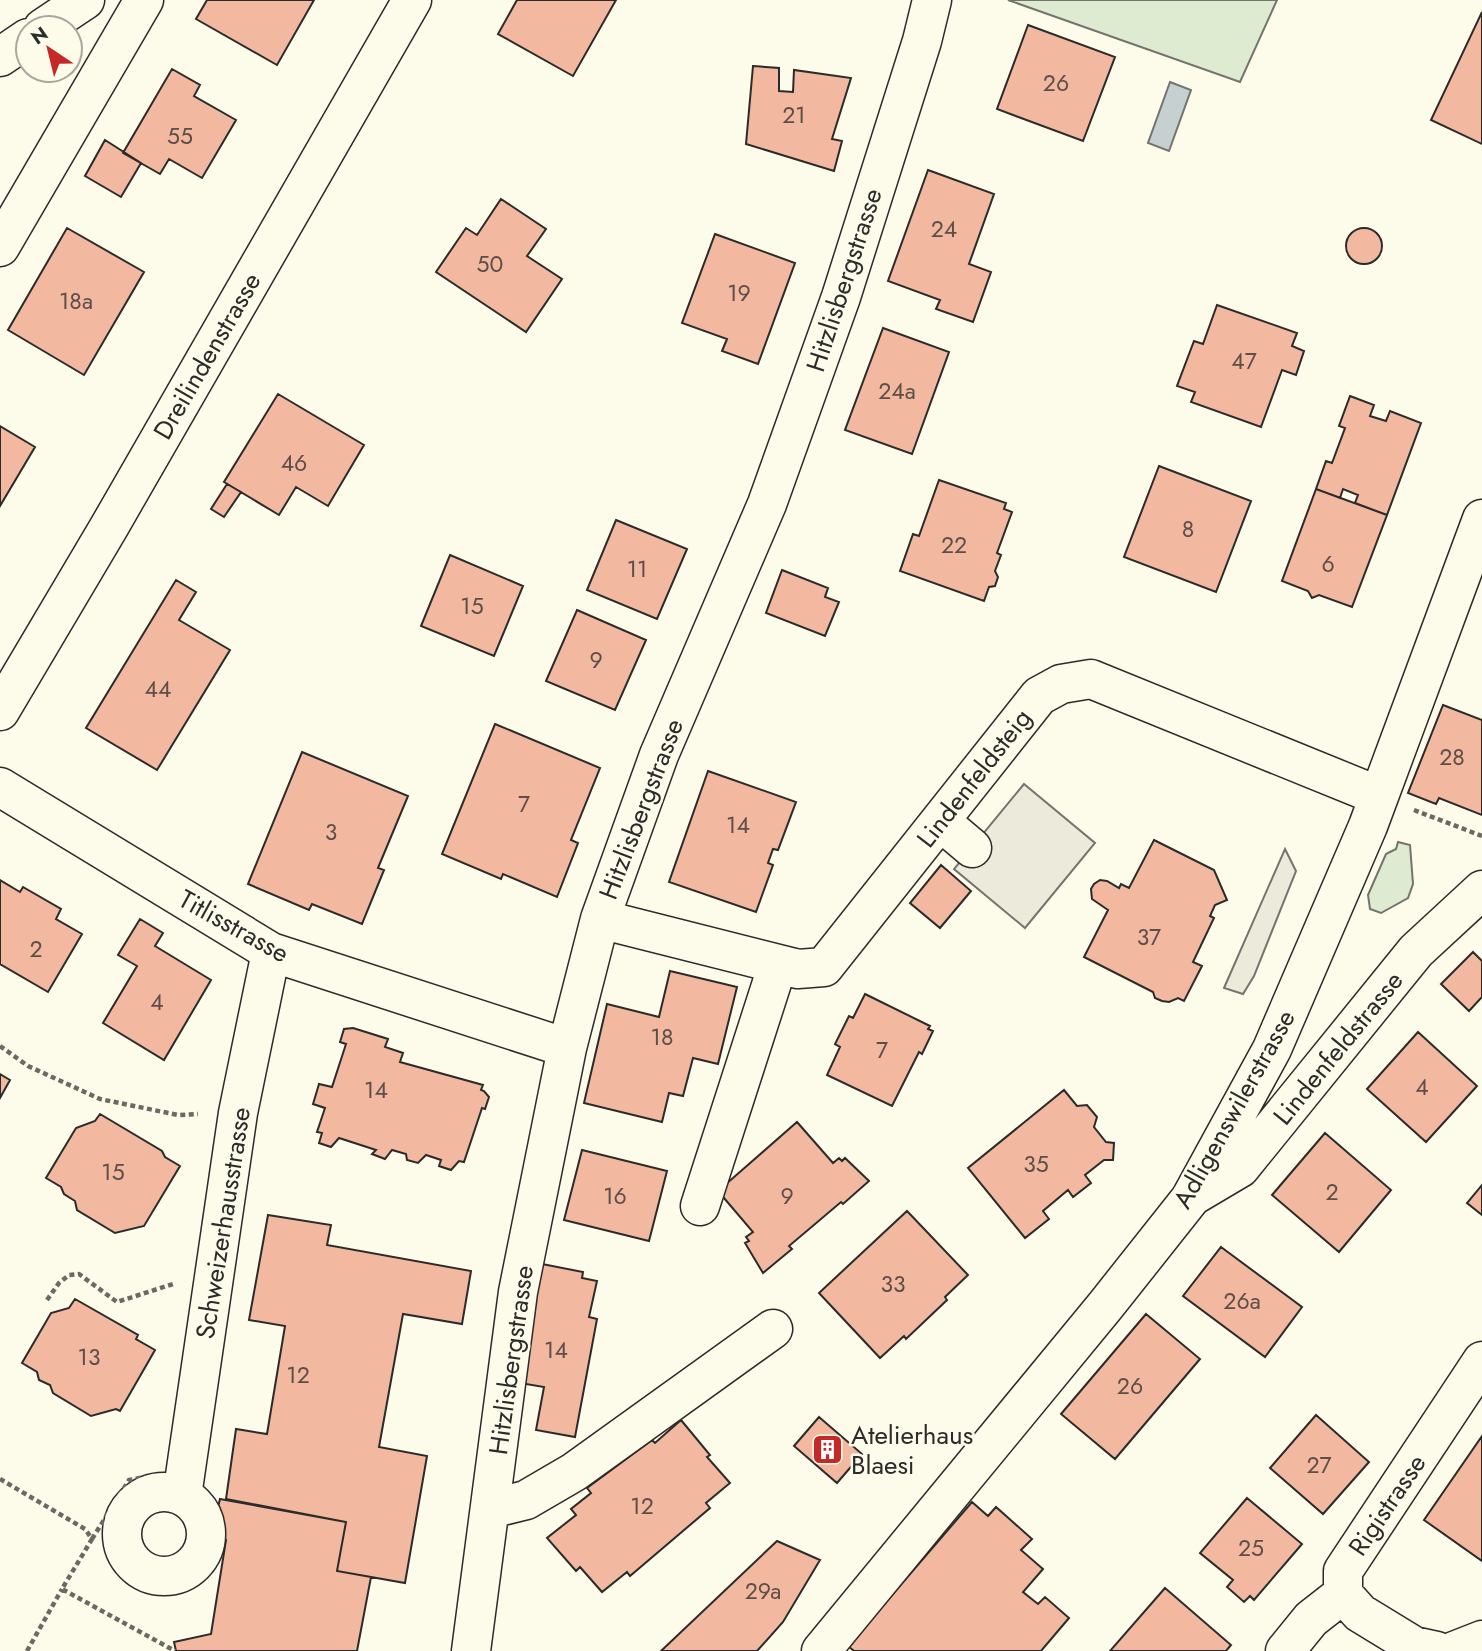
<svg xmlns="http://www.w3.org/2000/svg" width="1482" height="1651" viewBox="0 0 1482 1651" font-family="Jost,sans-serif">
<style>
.green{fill:#deebd1;stroke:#74746e;stroke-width:2}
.parking{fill:#eceadb;stroke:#74746e;stroke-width:2}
.water{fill:#c7d0d0;stroke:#74746e;stroke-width:2}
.building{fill:#f2b8a0;stroke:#2b2b2b;stroke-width:2}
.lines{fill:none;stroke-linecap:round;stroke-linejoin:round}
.minor-casing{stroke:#2b2b2b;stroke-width:41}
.path{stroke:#6a6964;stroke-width:4.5;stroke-dasharray:5 3.5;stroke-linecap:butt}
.minor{stroke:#fdfbea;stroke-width:38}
.labels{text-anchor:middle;stroke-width:5;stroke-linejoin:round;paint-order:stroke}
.number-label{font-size:23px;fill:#5d4e48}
.street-label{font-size:26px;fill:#2b2b2b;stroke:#fdfbea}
.poi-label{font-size:26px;fill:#2b2b2b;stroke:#fdfbea;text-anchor:start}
</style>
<rect width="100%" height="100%" fill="#fdfbea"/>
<path class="green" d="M1008,0H1277L1240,82Z
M1398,842L1410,845L1413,884L1408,898L1381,913L1370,909L1368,895L1386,854L1396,849Z"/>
<path class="parking" d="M1024,784L1095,843L1025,928L954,869Z
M1285,849L1296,871L1254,976L1243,994L1224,988Z"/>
<path class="water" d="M1170,82L1191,90L1169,151L1148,143Z"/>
<path class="building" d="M207,0H314L277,65L196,19Z
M517,0H616L573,76L498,34Z
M1482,12V144L1431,120Z
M1028,25L1115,57L1083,141L997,109Z
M753,66L779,68V91L793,92L794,70L851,78L832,139L842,141L834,171L746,144Z
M172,69L200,85L194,96L236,120L202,178L169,159L160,174L123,153Z
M105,140L141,163L121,197L85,176Z
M928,170L994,194L969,264L991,272L973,322L936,309L940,300L888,281Z
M501,199L546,229L527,256L562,279L526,332L436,272L466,228L477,235Z
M1346 246a18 18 0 1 1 36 0a18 18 0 1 1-36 0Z
M67,228L144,272L84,375L8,330Z
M715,234L795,263L758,364L722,351L727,339L682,323Z
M1217,305L1297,333L1292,346L1304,351L1296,375L1282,370L1261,427L1191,402L1195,392L1177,386L1194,341L1203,344Z
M883,328L949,352L912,454L845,430Z
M278,394L364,445L328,506L296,487L279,515L224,482Z
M1350,396L1374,405L1370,416L1386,421L1390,411L1421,423L1387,515L1355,503L1358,495L1343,489L1340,498L1316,489L1326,461L1332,463L1345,428L1339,426Z
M0,426L35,447L0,506Z
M1159,466L1251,501L1216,592L1124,557Z
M939,480L1006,503L1004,509L1012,512L997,553L1001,555L995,571L998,577L995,586L989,587L984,601L900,571L913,534L919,536Z
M227,484L241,492L224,517L211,509Z
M1316,489L1387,515L1352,607L1319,595L1312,598L1308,591L1282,581Z
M616,520L687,549L657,619L587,590Z
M450,555L523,586L494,656L421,626Z
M782,570L828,588L825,597L839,602L825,636L766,613Z
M176,580L196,592L179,620L230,650L157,770L86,728Z
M577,610L646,640L615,710L546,681Z
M1443,705L1482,720V815L1439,798L1436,804L1408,793Z
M495,724L600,768L571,840L578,843L557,897L503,874L501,879L442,854Z
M302,752L408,796L378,868L384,870L362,924L312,904L309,910L248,884Z
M708,771L796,802L778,850L773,849L768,863L773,865L756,912L669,882Z
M1154,840L1214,870L1227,900L1215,905L1210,916L1214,918L1193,962L1202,966L1184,1001L1178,998L1169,1002L1162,1001L1155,998L1153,992L1084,957L1108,910L1092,899L1091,889L1094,884L1100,880L1107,881L1119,888L1121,884L1129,888Z
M941,865L971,891L940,928L910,903Z
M0,880L20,892L23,887L61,909L56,919L82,934L48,992L0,964Z
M140,919L163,933L155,946L211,980L164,1060L103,1023L137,966L118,955Z
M1473,952L1482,961V997L1469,1011L1441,984Z
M670,971L737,987L718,1064L693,1058L683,1096L669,1093L662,1122L584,1103L607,1004L659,1017Z
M865,994L930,1026L928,1029L933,1031L922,1054L919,1052L892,1106L827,1075L840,1047L835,1044L849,1016L853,1018Z
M353,1028L388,1039L385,1047L403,1053L400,1062L483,1085L481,1090L484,1091L489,1097L485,1109L482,1108L464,1162L459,1161L451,1170L439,1166L441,1160L426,1155L418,1163L407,1160L406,1154L392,1150L385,1159L372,1154L376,1150L339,1138L331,1147L319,1143L322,1133L317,1132L325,1108L313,1104L319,1084L332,1087L346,1044L340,1042L344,1029Z
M1418,1032L1477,1086L1426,1142L1367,1089Z
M0,1074L10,1080L0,1098Z
M1064,1090L1077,1106L1087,1105L1097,1117L1094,1127L1106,1142L1114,1143L1113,1160H1104L1085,1175L1091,1183L1073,1197L1068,1190L1043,1211L1049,1219L1025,1238L968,1168Z
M100,1114L162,1151L165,1157L180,1166L144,1226L115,1233L77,1210L75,1201L64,1194L61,1187L46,1178L76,1128L95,1121Z
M797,1122L833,1163L839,1158L842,1161L845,1158L869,1181L843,1204L841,1202L789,1246L792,1249L763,1273L745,1243L749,1241L746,1237L753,1232L718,1191Z
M1325,1133L1391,1190L1339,1252L1272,1195Z
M582,1150L667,1171L649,1241L564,1220Z
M1482,1185V1215L1467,1203Z
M907,1211L968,1275L945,1297L947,1300L906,1339L904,1336L880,1358L819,1293Z
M268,1215L331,1225L327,1245L471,1271L462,1324L403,1314L379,1447L427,1456L405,1583L337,1571L346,1522L226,1499L236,1429L267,1434L285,1326L249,1320Z
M1221,1247L1302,1307L1265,1357L1183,1296Z
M537,1263L583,1272L582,1278L597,1281L589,1317L597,1319L575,1437L536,1430L544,1387L514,1382Z
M75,1299L138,1335L136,1339L155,1350L120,1411L116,1409L91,1416L53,1393L50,1385L39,1380L37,1372L22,1363L51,1313L69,1308Z
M1146,1314L1200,1359L1115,1459L1061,1414Z
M1316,1415L1369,1462L1323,1514L1270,1468Z
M819,1417L862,1454L837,1483L794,1446Z
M681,1420L710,1455L707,1457L730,1483L706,1503L710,1508L630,1576L627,1572L602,1592L580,1567L576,1571L547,1538L576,1515L571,1509L591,1493L587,1488L652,1440L655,1443Z
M1482,1436V1561L1424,1520Z
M1247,1498L1302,1544L1254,1600L1250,1596L1244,1602L1227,1587L1233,1580L1200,1553Z
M220,1499L346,1522L337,1571L371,1577L357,1651H176L174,1642L211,1634L226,1540L214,1523Z
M972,1502L988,1516L996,1507L1032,1539L1021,1550L1043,1569L1023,1592L1038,1604L1045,1597L1069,1618L1041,1651H854L848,1646Z
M777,1541L820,1560L783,1622L757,1651H661Z
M1165,1588L1231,1645L1226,1651H1110Z"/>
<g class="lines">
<defs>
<path id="minor" d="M43,28L85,0
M0,57L28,38
M0,247L144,0
M0,711L109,527L412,0
M0,787L271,952L567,1048
M940,821L972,848
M600,919L798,969L824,967L1039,696L1061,684L1091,679L1379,796
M1191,1197L1240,1168L1416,951L1482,890
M700,1206L778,964
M122 1534a42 42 0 1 1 84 0a42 42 0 1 1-84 0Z
M182,1496L238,1113L271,952
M490,1509L526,1500L574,1472L773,1329
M471,1651L518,1292L567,1048L600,919L659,755L767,504L841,297L922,41L932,0
M821,1651L1106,1305L1190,1199L1272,1049L1368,826L1482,519
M1285,1651L1311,1619L1343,1594
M1437,1651L1414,1646L1360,1613L1343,1594V1571L1482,1361
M1454,1651L1482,1640"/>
</defs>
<use href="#minor" class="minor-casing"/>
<path class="path" d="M1414,810L1482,836
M0,1046L28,1066L100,1099L178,1115L198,1114
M47,1300L59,1283L69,1275L79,1274L117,1302L173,1284
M0,1479L85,1529L92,1539L62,1589L175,1651
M92,1539L129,1480L145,1477
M27,1651L62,1589"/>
<use href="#minor" class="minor"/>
</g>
<defs>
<symbol id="building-square" viewBox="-11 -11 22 22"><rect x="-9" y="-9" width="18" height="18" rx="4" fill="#c62828" stroke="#fdfbea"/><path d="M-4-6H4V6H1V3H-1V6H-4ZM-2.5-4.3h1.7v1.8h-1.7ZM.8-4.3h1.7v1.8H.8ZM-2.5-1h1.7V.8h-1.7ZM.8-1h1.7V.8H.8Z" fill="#fff"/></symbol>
</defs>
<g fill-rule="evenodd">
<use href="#building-square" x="810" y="1432" width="35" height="35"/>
</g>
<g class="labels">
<g class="number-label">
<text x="1056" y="91">26</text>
<text x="794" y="123">21</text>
<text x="180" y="144">55</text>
<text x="944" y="237">24</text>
<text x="490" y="272">50</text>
<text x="739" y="301">19</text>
<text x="76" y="309">18a</text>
<text x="1244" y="369">47</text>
<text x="897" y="399">24a</text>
<text x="294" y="471">46</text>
<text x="1188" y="537">8</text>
<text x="954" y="553">22</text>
<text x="1328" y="572">6</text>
<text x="637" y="577">11</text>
<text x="472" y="614">15</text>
<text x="596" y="668">9</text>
<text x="158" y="697">44</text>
<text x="1452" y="765">28</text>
<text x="524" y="812">7</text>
<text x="738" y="833">14</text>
<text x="331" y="840">3</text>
<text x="1149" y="945">37</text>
<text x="36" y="957">2</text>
<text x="157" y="1010">4</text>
<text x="662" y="1045">18</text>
<text x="882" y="1058">7</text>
<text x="1422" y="1095">4</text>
<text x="376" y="1098">14</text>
<text x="1036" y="1172">35</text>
<text x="113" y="1180">15</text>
<text x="1332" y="1200">2</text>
<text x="615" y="1204">16</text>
<text x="787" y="1204">9</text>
<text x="893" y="1292">33</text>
<text x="1242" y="1309">26a</text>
<text x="556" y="1358">14</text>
<text x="89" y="1365">13</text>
<text x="298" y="1383">12</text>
<text x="1130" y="1394">26</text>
<text x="1319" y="1473">27</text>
<text x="642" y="1514">12</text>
<text x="1251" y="1556">25</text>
<text x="763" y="1599">29a</text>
</g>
<g class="street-label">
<text transform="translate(844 280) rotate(-72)" y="9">Hitzlisbergstrasse</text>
<text transform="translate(207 356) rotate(-60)" y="9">Dreilindenstrasse</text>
<text transform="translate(974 778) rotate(-52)" y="9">Lindenfeldsteig</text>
<text transform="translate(641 809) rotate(-69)" y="9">Hitzlisbergstrasse</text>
<text transform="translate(234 926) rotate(29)" y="9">Titlisstrasse</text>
<text transform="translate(1338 1048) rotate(-51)" y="9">Lindenfeldstrasse</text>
<text transform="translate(1234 1109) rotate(-61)" y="9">Adligenswilerstrasse</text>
<text transform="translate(223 1223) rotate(-81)" y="9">Schweizerhausstrasse</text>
<text transform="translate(511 1360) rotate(-82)" y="9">Hitzlisbergstrasse</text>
<text transform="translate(1387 1505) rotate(-56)" y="9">Rigistrasse</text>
</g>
<g class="poi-label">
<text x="851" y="1444">Atelierhaus<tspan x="851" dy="30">Blaesi</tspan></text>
</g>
</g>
<g transform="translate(49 49) rotate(325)"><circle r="33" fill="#fdfbea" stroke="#a9a89e" stroke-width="2"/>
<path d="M0-5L12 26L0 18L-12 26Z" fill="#c62828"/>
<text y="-10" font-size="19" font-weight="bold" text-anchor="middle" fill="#2b2b2b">N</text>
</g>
</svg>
